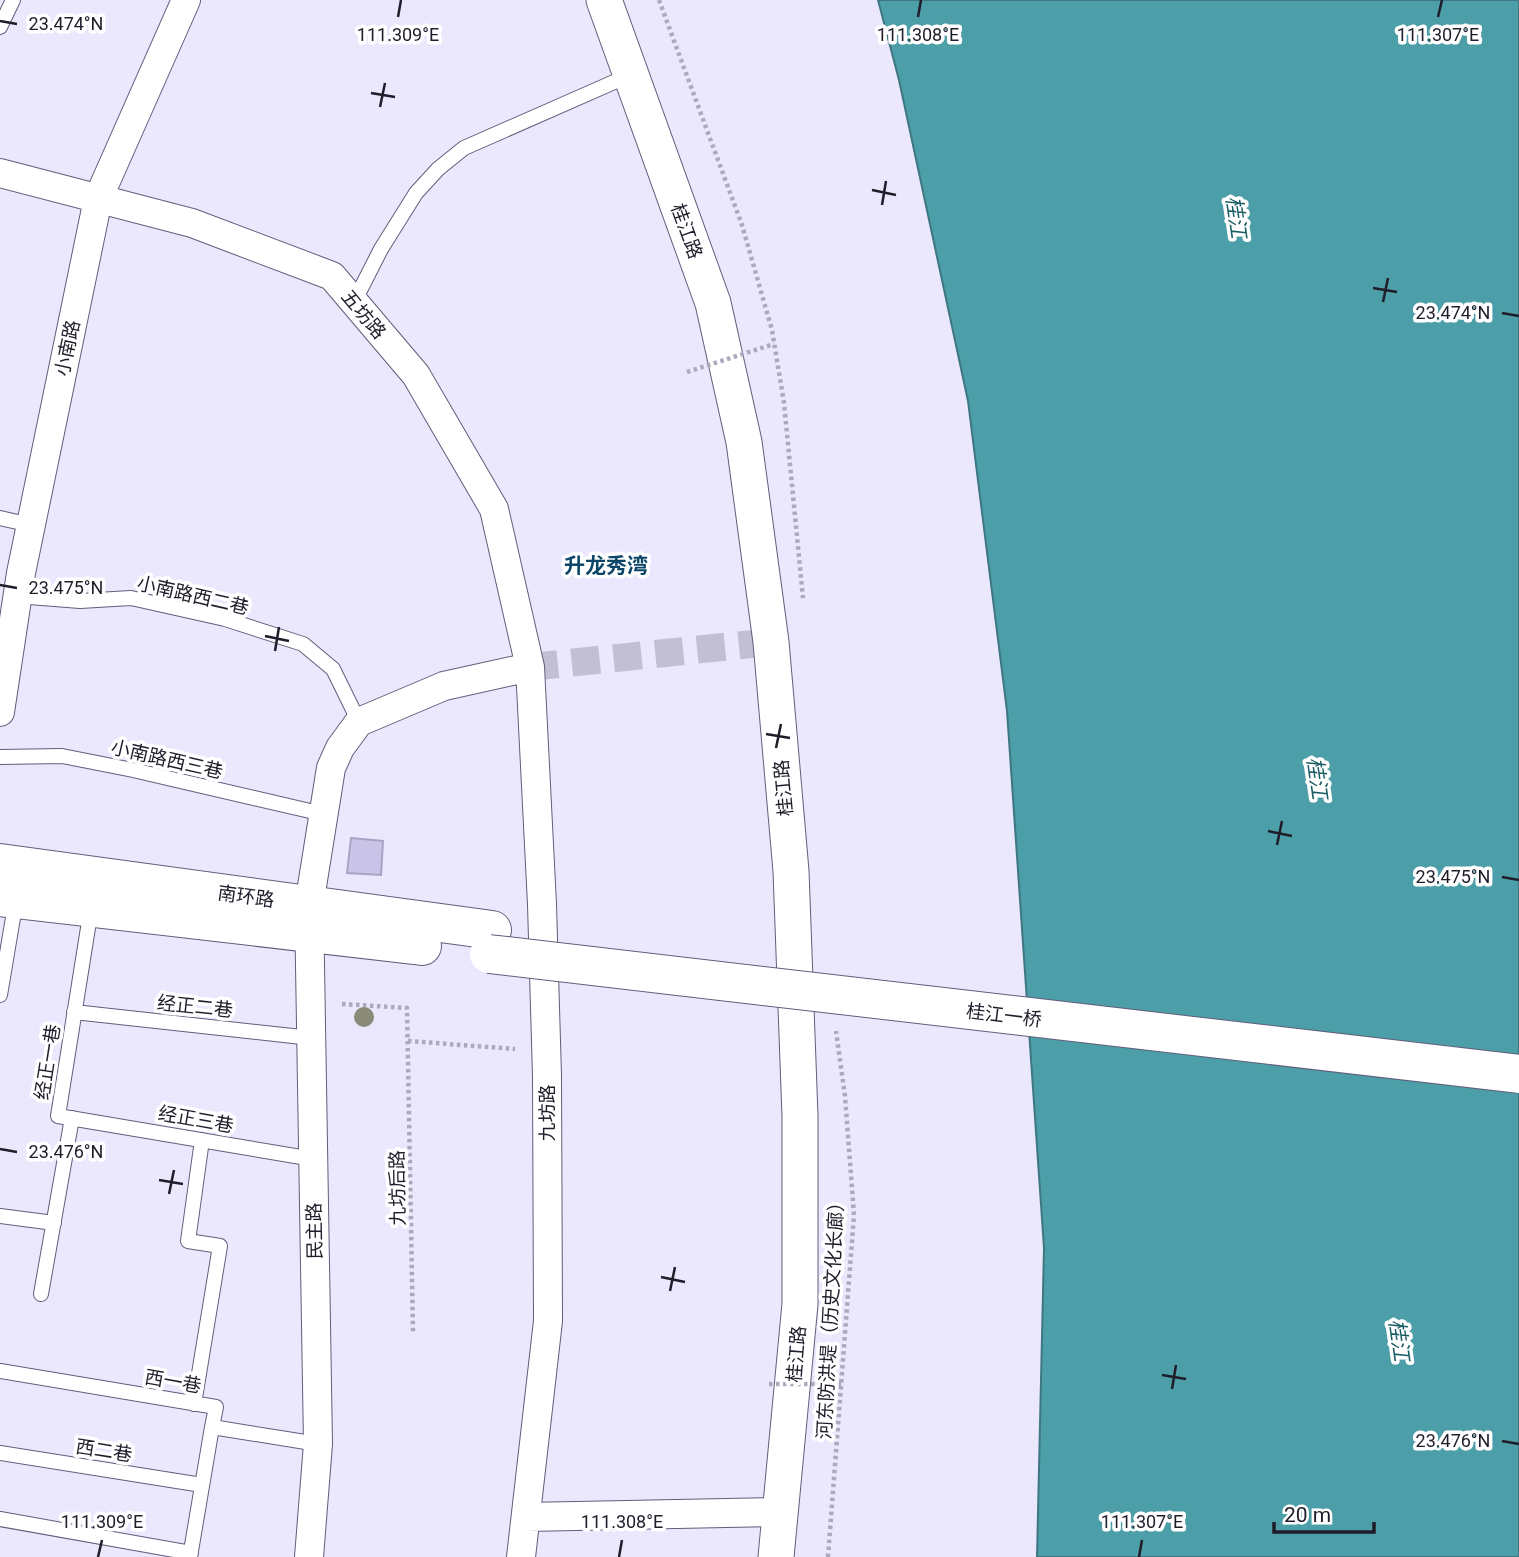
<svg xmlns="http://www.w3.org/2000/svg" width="1519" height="1557" viewBox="0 0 1519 1557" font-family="Roboto,'Noto Sans SC',sans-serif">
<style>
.water{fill:#4c9ea8;stroke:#3e7782;stroke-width:2}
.building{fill:#cac5e8;stroke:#a8a3c5;stroke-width:2}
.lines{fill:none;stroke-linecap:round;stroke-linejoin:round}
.minor-tunnel{stroke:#c2bfd4;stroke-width:28;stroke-dasharray:28 14;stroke-linecap:butt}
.service-casing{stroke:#615d7b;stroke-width:16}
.minor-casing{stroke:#615d7b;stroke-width:30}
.tertiary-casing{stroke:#615d7b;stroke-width:37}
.secondary-casing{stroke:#615d7b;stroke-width:40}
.path{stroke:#aca9bc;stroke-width:4.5;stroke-dasharray:3.5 3.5;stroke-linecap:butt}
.service{stroke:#fff;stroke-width:14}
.minor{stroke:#fff;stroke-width:28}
.tertiary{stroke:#fff;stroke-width:35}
.secondary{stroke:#fff;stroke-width:38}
.secondary-bridge-casing{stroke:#615d7b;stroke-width:40;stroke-linecap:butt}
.path-bridge{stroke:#aca9bc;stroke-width:4.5;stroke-dasharray:3.5 3.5;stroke-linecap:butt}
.secondary-bridge{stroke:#fff;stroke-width:38}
.tree{fill:#8a8a79}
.ticks{fill:none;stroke:#1f1d2a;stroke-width:2.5}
.labels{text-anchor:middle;stroke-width:7;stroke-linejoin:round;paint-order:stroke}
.street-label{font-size:19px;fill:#1f1d2a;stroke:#fff}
.water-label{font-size:21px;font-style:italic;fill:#195e65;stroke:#fff}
.neighbourhood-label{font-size:21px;font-weight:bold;fill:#0b4668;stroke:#fff}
.ticks-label{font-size:18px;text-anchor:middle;fill:#1f1d2a;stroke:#fff;stroke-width:7;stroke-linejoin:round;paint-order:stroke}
</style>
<rect width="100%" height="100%" fill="#ebe8fe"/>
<path class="water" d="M878,0H1519V1557H1037L1044,1248L1007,711L968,401L899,80Z"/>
<path class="building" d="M351,838L383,841L381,875L347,873Z"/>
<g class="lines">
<path class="minor-tunnel" d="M530,667L771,642"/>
<defs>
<path id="service" d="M0,27L13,0
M354,302L381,249L416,193L438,169L464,148L630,75
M0,518L31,525
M17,596L80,601L131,598L225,619L303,644L333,669L359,722
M0,757L62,756L133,770L323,814
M91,909L58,1116L313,1159
M0,995L16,900
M74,1012L311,1038
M0,1216L54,1223
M41,1294L72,1118
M0,1371L216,1407L212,1427L318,1444
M194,1404L220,1246L188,1241L202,1140
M0,1453L202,1485
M0,1519L191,1553
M190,1557L212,1427"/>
<path id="minor" d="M0,173L192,223L332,276L416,375L494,509L530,667L542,904L547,1076L548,1321L521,1557
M0,712L21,573L98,199L186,0
M526,1517L782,1512
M309,1557L318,1444L309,905L331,768L340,748L359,722L444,686L530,667"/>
<path id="tertiary" d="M604,0L713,303L744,442L771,642L791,871L800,1116V1304L776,1557"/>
<path id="secondary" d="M0,863L492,930
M0,897L422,946"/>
</defs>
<use href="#service" class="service-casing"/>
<use href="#minor" class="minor-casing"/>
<use href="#tertiary" class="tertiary-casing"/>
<use href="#secondary" class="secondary-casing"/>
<path class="path" d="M659,0L742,225L772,330L784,403L803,598
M342,1004L407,1008L413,1333
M408,1041L515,1049
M828,1557L854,1215L845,1096L836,1031"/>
<use href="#service" class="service"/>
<use href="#minor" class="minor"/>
<use href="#tertiary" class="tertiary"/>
<use href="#secondary" class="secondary"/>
<defs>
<path id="secondary-bridge" d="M489,954L1519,1074"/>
</defs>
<use href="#secondary-bridge" class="secondary-bridge-casing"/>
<path class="path-bridge" d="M687,372L774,344
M769,1384H841"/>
<use href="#secondary-bridge" class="secondary-bridge"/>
</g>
<circle class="tree" cx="364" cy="1017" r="10"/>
<path class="ticks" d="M398,17L401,0M918,17L921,0M1438,17L1442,0M0,21L17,24M371,93L395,97M380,107L385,83M872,190L896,195M882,205L886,181M1373,288L1397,292M1383,302L1388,278M1502,313L1519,316M0,585L17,588M265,636L289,641M275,651L279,627M766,734L790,738M776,748L781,724M1268,831L1292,836M1277,845L1282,821M1502,877L1519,880M0,1149L17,1152M159,1180L183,1184M169,1194L174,1170M661,1277L685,1282M670,1291L675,1267M1162,1375L1186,1379M1172,1389L1176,1365M1502,1441L1519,1444M98,1557L102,1540M619,1557L622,1540M1139,1557L1142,1540"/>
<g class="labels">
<g class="street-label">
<text transform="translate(687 231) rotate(70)" y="7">桂江路</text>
<text transform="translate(364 314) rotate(50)" y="7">五坊路</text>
<text transform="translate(67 348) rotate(-78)" y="7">小南路</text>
<text transform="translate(193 595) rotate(13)" y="7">小南路西二巷</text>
<text transform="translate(167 759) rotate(13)" y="7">小南路西三巷</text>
<text transform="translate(783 788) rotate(-95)" y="7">桂江路</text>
<text transform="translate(246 896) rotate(8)" y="7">南环路</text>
<text transform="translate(195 1006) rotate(6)" y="7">经正二巷</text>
<text transform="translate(1004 1015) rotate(7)" y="7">桂江一桥</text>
<text transform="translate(47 1062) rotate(-81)" y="7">经正一巷</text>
<text transform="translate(547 1113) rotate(-90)" y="7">九坊路</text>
<text transform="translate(196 1119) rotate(10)" y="7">经正三巷</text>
<text transform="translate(397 1188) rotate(-91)" y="7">九坊后路</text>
<text transform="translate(314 1231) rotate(-91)" y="7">民主路</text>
<text transform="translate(830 1316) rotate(-87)" y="7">河东防洪堤（历史文化长廊）</text>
<text transform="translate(796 1354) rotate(-85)" y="7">桂江路</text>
<text transform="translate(173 1381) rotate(10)" y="7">西一巷</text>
<text transform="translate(104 1450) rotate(9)" y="7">西二巷</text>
</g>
<g class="water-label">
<text transform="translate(1236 217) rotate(82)" y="7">桂江</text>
<text transform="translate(1317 778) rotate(82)" y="7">桂江</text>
<text transform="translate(1399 1340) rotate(82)" y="7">桂江</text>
</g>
<g class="neighbourhood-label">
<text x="606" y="573">升龙秀湾</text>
</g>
</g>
<g class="ticks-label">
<text x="66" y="30">23.474°N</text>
<text x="398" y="41">111.309°E</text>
<text x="918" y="41">111.308°E</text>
<text x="1438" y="41">111.307°E</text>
<text x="1453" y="319">23.474°N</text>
<text x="66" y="594">23.475°N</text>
<text x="1453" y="883">23.475°N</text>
<text x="66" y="1158">23.476°N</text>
<text x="1453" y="1447">23.476°N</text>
<text x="102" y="1528">111.309°E</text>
<text x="622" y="1528">111.308°E</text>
<text x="1142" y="1528">111.307°E</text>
</g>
<path d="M1274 1522v10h100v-10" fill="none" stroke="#1f1d2a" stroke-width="3.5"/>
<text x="1284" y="1522" font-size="21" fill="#1f1d2a" stroke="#ffffff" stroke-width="5" paint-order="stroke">20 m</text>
</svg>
